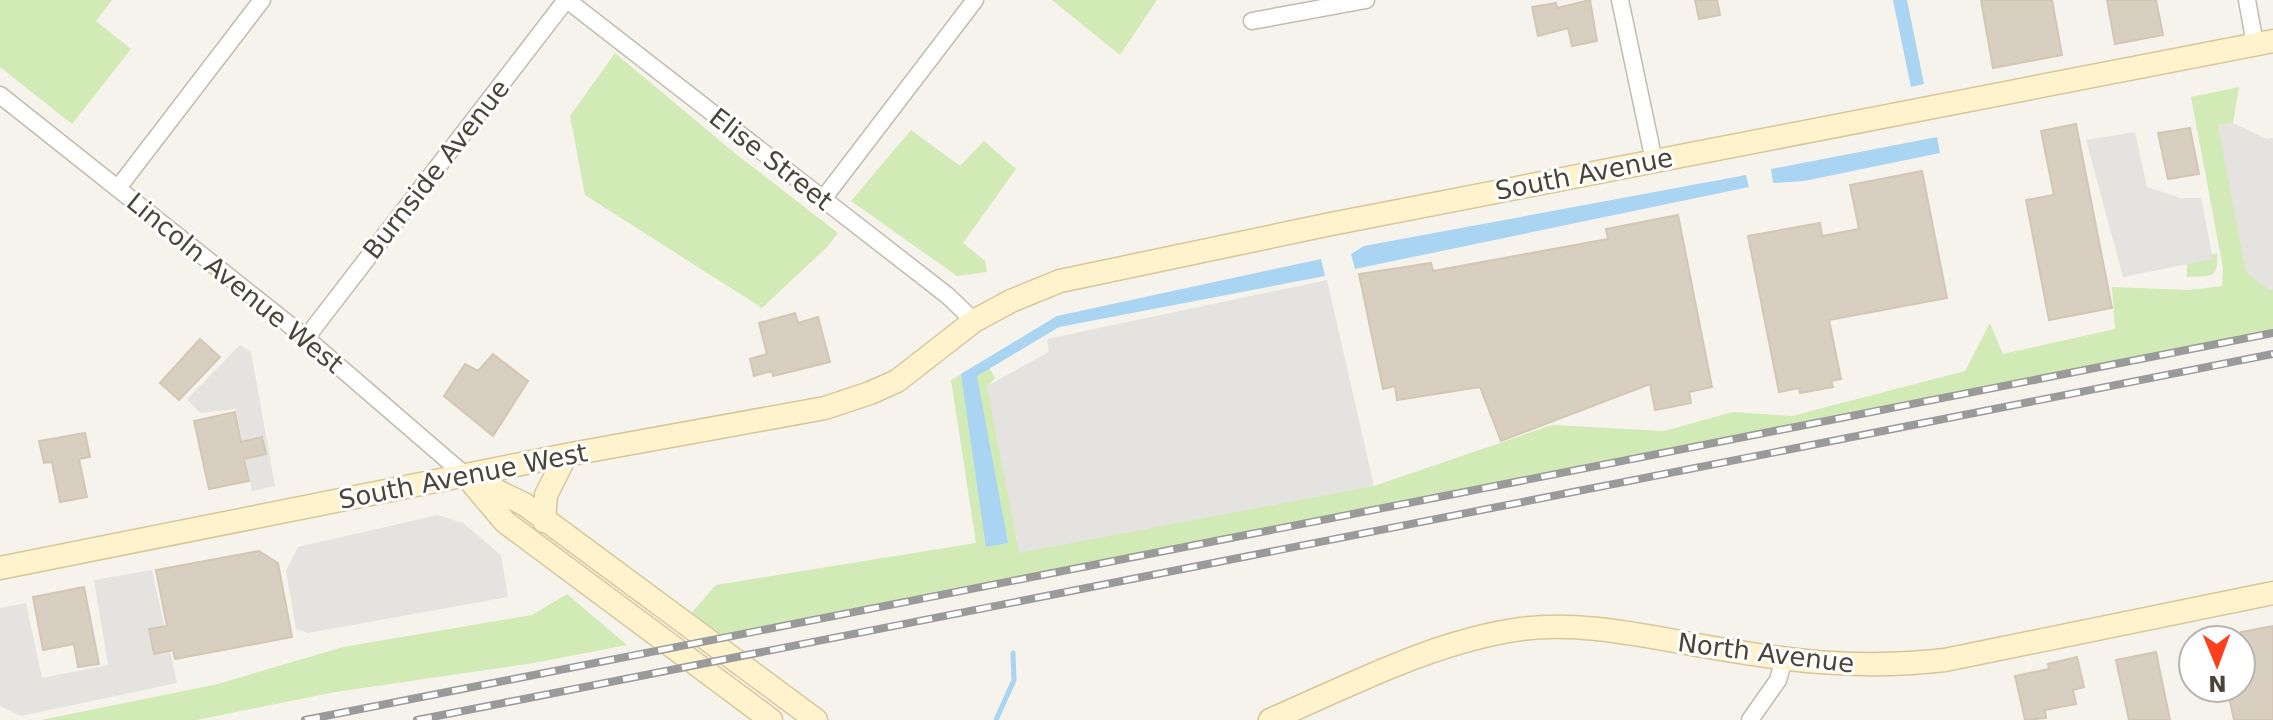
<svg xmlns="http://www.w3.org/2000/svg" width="2273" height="720" viewBox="0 0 2273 720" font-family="'DejaVu Sans',sans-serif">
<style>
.green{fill:#d2eab5}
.parking{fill:#e5e3e0}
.water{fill:#a9d4f2}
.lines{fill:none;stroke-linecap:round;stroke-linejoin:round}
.stream{stroke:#a9d4f2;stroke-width:5}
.building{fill:#d8cfc1;stroke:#d3c7b4;stroke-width:2}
.street-casing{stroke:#c2bbae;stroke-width:19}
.secondary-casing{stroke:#d6c79b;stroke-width:25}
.street{stroke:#fff;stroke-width:16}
.secondary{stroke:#fff3cd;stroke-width:22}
.rail-casing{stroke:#9a9a9a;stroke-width:8}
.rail{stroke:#fff;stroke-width:5;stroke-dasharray:15;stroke-linecap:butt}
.labels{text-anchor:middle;stroke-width:6;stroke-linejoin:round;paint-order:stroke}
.street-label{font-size:26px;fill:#4b4439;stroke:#fff}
</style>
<rect width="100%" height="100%" fill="#f6f3ec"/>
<path class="green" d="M0,0H112L96,21L131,49L72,124L0,67Z
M1052,0H1157L1120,55Z
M615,53L731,150L838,233L827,247L762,308L585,195L570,116Z
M2239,87L2233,123L2219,125L2269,290H2273V333L704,642L685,620L716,585L976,543L951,380L985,360L995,378L987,387L1374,486L1552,425L1664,431L1733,412L1792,416L1965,371L1990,323L2003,354L2115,329L2112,287L2188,290L2222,286L2223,268L2191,97Z
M911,130L960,166L984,141L1016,169L963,243L985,261L987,272L957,276L851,201Z
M2217,253C2219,280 2210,276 2187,277V263Z
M567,594L627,645L534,663L335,692L197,720H41L218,684L343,647L532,615Z"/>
<path class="parking" d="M2233,123L2267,139L2273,138V290H2269L2246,272L2218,125Z
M2135,132L2147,187L2181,198H2201L2213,259L2123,277L2086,140Z
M1327,280L1374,486L1019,553L987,386L1049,352L1047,339Z
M240,345L251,352L275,486L252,491L236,409L200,413L187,399Z
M438,515L463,523L501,555L508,597L308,633L296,629L286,571L298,547Z
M152,570L177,683L21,716L0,706V608L26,603L42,678L108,665L94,580Z"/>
<path class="water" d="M1893,0H1907L1924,84L1911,87Z
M1937,137L1940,153L1804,181L1773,183L1771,169Z
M1746,175L1749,187L1355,269L1351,254L1364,246Z
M1321,259L1325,276L1059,327L977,376L1008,543L986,547L961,374L1057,316Z"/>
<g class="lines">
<path class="stream" d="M996,720L1014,680L1013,653"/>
</g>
<path class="building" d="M1590,0L1597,41L1572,46L1568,28L1538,36L1532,7L1556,3L1557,8Z
M1695,0H1717L1720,15L1699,19Z
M1981,0H2052L2062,55L1993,68Z
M2107,0H2156L2163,35L2115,44Z
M2076,124L2112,308L2049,320L2026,200L2054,195L2041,131Z
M2190,128L2199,174L2168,179L2158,133Z
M1922,171L1947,298L1829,320L1841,379L1831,381L1833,387L1800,393L1799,388L1779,392L1748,236L1820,223L1822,236L1859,229L1850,185Z
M1678,215L1712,387L1689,392L1691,403L1655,410L1650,384L1501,441L1480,387L1397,400L1395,386L1383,389L1359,274L1431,263L1433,271L1608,239L1606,229Z
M795,313L798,323L818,317L830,362L773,376L772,371L754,376L750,359L767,354L759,323Z
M200,339L220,357L179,400L160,383Z
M493,354L528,381L493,436L444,396L465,364L478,371Z
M235,412L241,442L262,437L266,454L244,459L249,481L209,489L194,421Z
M85,433L90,457L79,459L87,497L60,502L52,462L44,463L39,441Z
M259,551L278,563L292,637L175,659L173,650L154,654L149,629L167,626L156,570Z
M84,587L99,664L78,667L74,644L43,650L33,597Z
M2273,626V720H2234L2227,688H2241V632Z
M2156,652L2170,720H2129L2116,660Z
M2077,657L2084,687L2073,690L2076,704L2045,710L2046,718L2025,720L2015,676L2049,669L2048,664Z"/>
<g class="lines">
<defs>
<path id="street" d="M567,0L948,296L974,321
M1620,0L1654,161
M2247,0L2255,44
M1252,21L1366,0
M0,95L306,338L466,476
M118,188L262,0
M823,199L975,0
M306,338L566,0
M1750,720L1778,680L1784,659"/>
<path id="secondary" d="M466,476L524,504L816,720
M472,483L505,522L771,720
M544,521L546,495L566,455
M0,568L566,455L825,408L870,393L897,381L974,321L1011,301L1060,281L1331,224L2273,41
M1270,720C1351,685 1434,641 1521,629C1581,621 1644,636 1703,646C1788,661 1858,670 1945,660L2273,593"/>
</defs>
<use href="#street" class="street-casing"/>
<use href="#secondary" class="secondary-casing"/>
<use href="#street" class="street"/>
<use href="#secondary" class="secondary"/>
<defs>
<path id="rail" d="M305,720L2273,333
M417,720L2273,354"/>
</defs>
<use href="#rail" class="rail-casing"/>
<use href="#rail" class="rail"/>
</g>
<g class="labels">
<g class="street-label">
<text transform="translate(771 159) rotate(38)" y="9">Elise Street</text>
<text transform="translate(436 169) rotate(-52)" y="9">Burnside Avenue</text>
<text transform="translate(1584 174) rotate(-11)" y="9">South Avenue</text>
<text transform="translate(235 283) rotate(39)" y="9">Lincoln Avenue West</text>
<text transform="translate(463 476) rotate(-11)" y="9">South Avenue West</text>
<text transform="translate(1766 653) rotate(7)" y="9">North Avenue</text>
</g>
</g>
<g transform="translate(2217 664) rotate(179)"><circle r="38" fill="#ffffff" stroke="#b7b4b0" stroke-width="2"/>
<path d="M0-6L14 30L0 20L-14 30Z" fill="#fc3f1d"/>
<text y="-12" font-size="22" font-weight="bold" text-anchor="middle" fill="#4b4439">N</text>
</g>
</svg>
